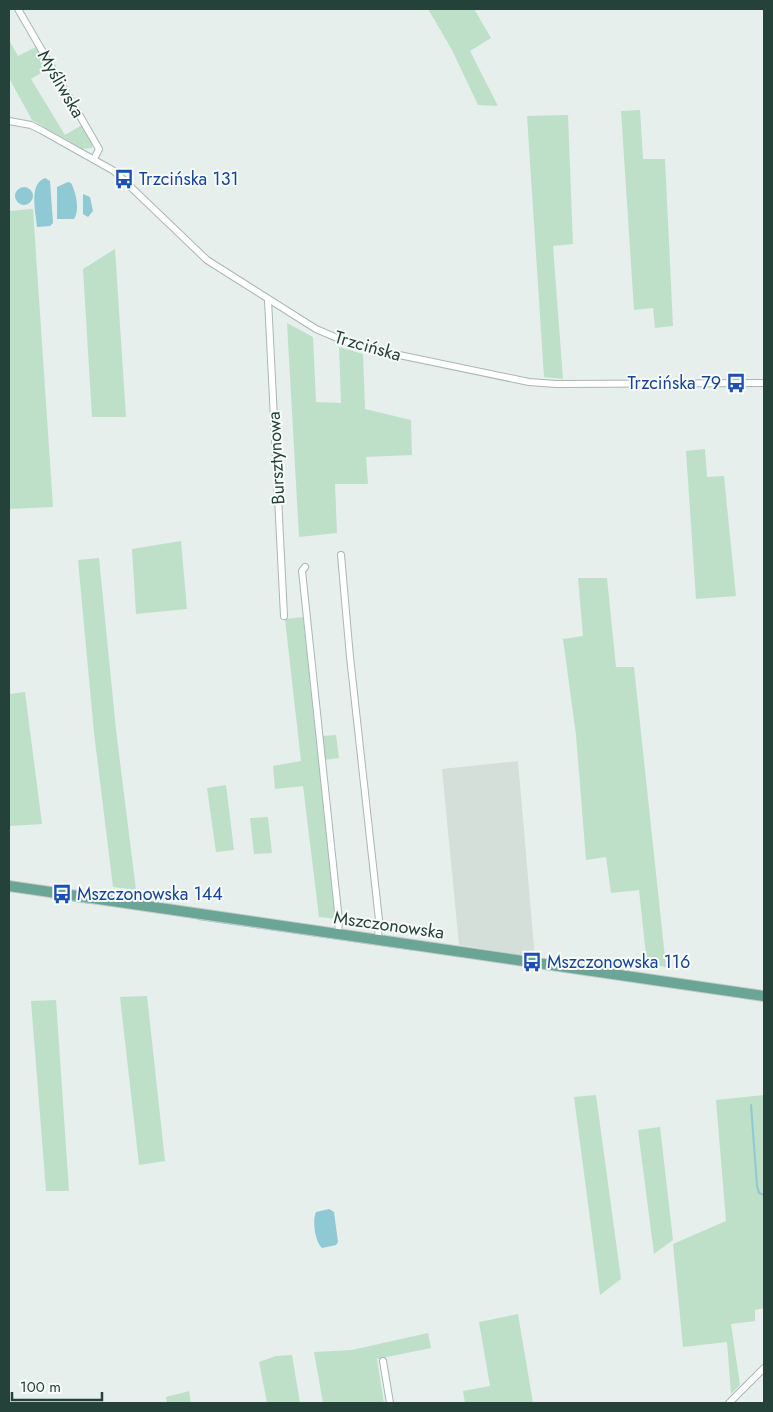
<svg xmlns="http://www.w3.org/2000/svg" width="773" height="1412" viewBox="0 0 773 1412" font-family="Jost,sans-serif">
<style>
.built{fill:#d4dfda}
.green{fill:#bfe0c8}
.water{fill:#8ec9d4}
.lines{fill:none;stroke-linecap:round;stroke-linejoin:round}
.stream{stroke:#8ec9d4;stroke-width:2}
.street-casing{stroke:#a8b8b2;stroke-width:8}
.primary-casing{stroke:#c2cac8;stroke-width:12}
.street{stroke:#fff;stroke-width:6}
.primary{stroke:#6aa596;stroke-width:10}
.labels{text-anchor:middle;stroke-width:4;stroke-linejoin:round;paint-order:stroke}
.street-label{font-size:18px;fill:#24423a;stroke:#f7fbf9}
.transit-label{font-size:18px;fill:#164399;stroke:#f7fbf9;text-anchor:start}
</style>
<rect width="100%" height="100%" fill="#e6efeb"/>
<path class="built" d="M518,761L534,947L535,957L459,945L442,769Z"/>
<path class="green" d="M428,9H474L491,38L470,51L498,106L478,105L452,50Z
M9,40L18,56L38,46L48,69L31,79L65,135L82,125L93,142L92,148L83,149L32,120L9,78Z
M640,110L643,159H665L673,326L655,328L653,308L634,310L621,111Z
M568,115L573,244L553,246L563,379L544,377L527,116Z
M33,209L53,507L9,509V211Z
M115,249L126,417H92L83,269Z
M287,323L313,337L316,402L341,403L339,347L363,354L365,409L411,420L412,455L366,457L368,484H335L337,533L299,537Z
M705,449L707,477L724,476L736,596L696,599L686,451Z
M181,541L187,609L136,614L132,549Z
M99,558L116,730L136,890L113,887L94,733L78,560Z
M578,578H607L616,667H634L666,967L647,964L639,890L611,893L606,857L586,860L576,735L563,639L583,636Z
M303,617L337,919L319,917L303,786L275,789L273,766L301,761L285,619Z
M25,692L42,824L9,826V694Z
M336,735L339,758L324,760L322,736Z
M226,785L234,850L216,852L207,788Z
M268,817L272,853L254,854L250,818Z
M147,996L165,1161L139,1165L120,997Z
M56,1000L69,1191H46L31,1001Z
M596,1095L621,1279L600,1295L574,1097Z
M764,1095V1308L755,1310V1321L731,1324L740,1385L731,1394L727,1342L683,1347L673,1244L726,1221L716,1100Z
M660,1127L673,1240L654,1254L638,1130Z
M518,1314L533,1403H465L463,1391L490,1386L479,1322Z
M428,1333L431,1348L377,1359L384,1403H323L314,1352L352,1350Z
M292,1355L300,1403H267L259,1362L276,1356Z
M189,1391L191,1403L167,1402L166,1397Z"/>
<path class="water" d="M45,178L50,181L53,223L50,226L37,227C36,213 28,184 45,178Z
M68,182L71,183C76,192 80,210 74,219H57V187Z
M15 196a9 9 0 1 1 18 0a9 9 0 1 1-18 0Z
M83,194L90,197L93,211L88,217L83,214Z
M329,1209L334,1212L338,1242L336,1245L322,1248C315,1241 312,1221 316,1212Z"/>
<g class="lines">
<path class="stream" d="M49,897L89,903
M198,919L415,950
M751,1105L757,1186L759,1193L764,1195"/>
<defs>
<path id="street" d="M18,9L99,149L94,159
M9,121L31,125L41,130L114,171L207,260L316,329L356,346L529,382L556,384L764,383
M268,300L284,616
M341,555L350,657L379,920L378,940
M305,567L302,571L339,921L338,934
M383,1361L390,1403
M729,1403L764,1368"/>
<path id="primary" d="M9,886L764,996"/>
</defs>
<use href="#street" class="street-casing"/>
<use href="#primary" class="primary-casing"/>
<use href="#street" class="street"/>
<use href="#primary" class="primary"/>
</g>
<defs>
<symbol id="bus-bare" viewBox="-9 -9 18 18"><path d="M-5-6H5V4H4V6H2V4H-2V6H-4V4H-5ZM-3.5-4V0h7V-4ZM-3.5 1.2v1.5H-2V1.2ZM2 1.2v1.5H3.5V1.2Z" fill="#1a4fb4" stroke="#f7fbf9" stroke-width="2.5" paint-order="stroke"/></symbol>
</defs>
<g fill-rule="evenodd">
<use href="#bus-bare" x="110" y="165" width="28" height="28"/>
<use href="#bus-bare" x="722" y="369" width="28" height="28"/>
<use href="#bus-bare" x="48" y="880" width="28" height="28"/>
<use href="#bus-bare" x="518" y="948" width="28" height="28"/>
</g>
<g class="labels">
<g class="street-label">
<text transform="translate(61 84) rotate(60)" y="6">Myśliwska</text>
<text transform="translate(368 346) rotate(16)" y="6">Trzcińska</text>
<text transform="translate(276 458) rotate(-93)" y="6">Bursztynowa</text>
<text transform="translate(389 925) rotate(8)" y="6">Mszczonowska</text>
</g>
<g class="transit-label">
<text x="139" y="185">Trzcińska 131</text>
<text x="721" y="389" text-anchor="end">Trzcińska 79</text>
<text x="77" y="900">Mszczonowska 144</text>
<text x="547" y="968">Mszczonowska 116</text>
</g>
</g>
<rect width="773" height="1412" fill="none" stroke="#24423a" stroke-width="20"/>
<path d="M12 1392v8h90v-8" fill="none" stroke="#24423a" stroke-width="2.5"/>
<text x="20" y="1392" font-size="15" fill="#24423a" stroke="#f7fbf9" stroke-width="4" paint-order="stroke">100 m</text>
</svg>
